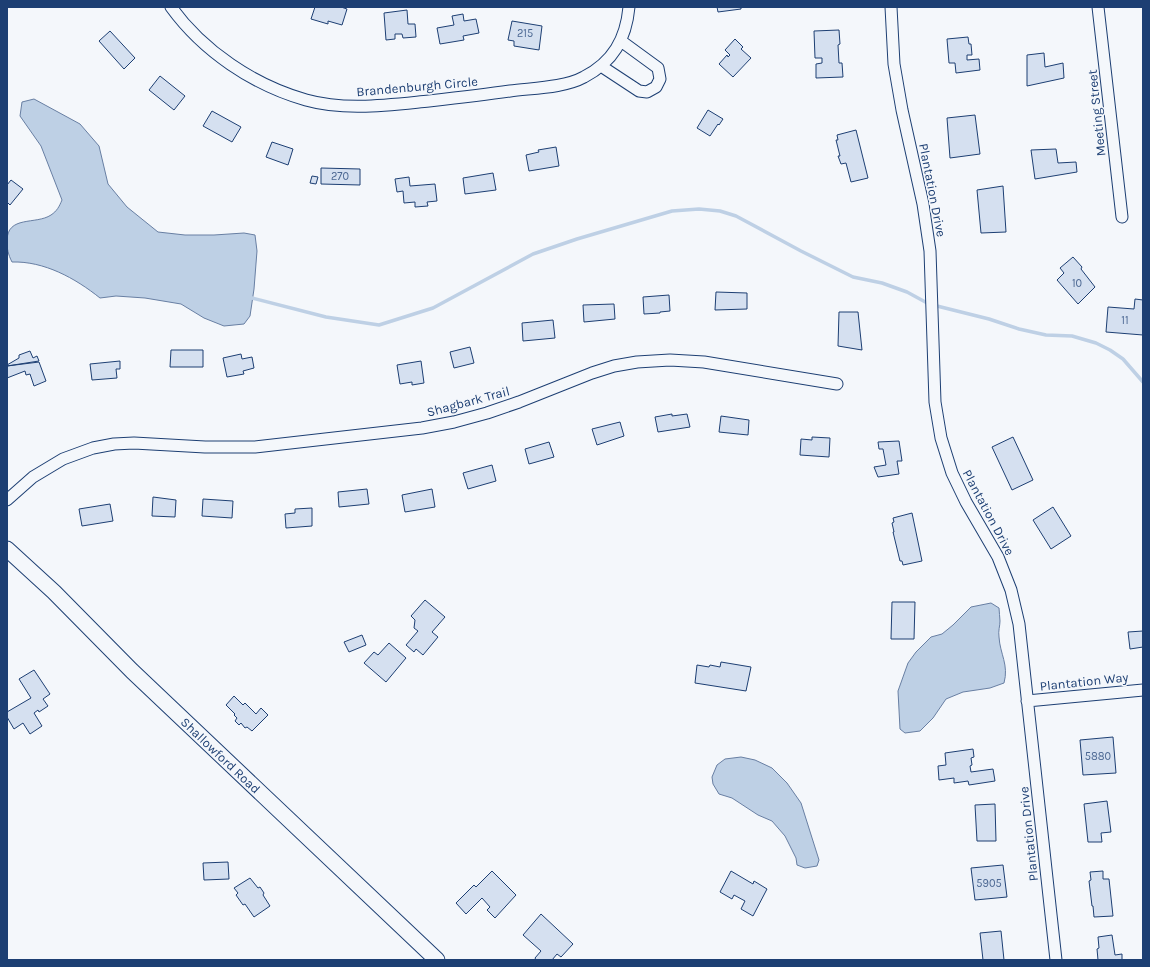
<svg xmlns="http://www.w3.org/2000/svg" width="1150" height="967" viewBox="0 0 1150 967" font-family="Karla,sans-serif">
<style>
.water{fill:#bed0e5;stroke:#687fa3}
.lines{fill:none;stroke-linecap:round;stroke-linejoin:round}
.stream{stroke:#bed0e5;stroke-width:3.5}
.building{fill:#d5e0f0;stroke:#1d3f73}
.street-casing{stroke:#1d3f73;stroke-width:13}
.secondary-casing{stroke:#1d3f73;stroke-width:17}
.street{stroke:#f4f7fb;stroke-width:11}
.secondary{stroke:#f4f7fb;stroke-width:15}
.labels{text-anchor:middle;stroke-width:3;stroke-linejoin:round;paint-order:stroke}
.number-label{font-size:11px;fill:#4b6792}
.street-label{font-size:13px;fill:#1d3f73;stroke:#f4f7fb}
</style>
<rect width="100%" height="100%" fill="#f4f7fb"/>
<path class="water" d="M34,99L80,124L99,146L108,184L127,207L158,232L185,235H214L244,233L255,235L257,251L254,289L250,316L244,324L224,326L204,318L181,304L145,298L116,296L100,298C75,278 44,261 12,262C8,254 7,249 7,241C7,215 36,225 51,215C57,211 59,207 62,200L41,146L20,116L22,102Z
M991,603L999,608C999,612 1000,617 1000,621C1000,626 998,631 999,637C1000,654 1009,665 1004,683L990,688L963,692L946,699L933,718L920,731L905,733L900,729L898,691L908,663L916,652L931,637L942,634L953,625L971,607Z
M741,757L755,760L772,768L787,783L801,803L819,860L817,866L805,868L797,865L796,858L785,836L772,821L758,815L732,798L719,794L713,784L712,777L717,765L725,759Z"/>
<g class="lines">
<path class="stream" d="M252,298L326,317L379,325L433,308L533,254L577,239L672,211L699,209L720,211L736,216L801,251L853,277L882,283L907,292L929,304L989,319L1019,329L1046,335L1072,336L1096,343L1110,350L1123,359L1143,382"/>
</g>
<path class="building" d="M315,7H341L347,9L342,25L328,21V24L311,19Z
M717,7H741V9L718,12Z
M407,10L408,24H415L416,37L403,38L402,34H395V39L386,40L384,13Z
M463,14L464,21L476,19L479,33L463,36L464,40L440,44L437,28L454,25L452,16Z
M512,21L542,26L539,50L514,46V41L508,40Z
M839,30L840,44L838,45L839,63H842L843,77L816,78V64L822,63V58H815L814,31Z
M110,31L135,58L124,69L99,41Z
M968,37L969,44H971L972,55H967V60L979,59L980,70L956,73L955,63H949L947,39Z
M735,39L743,47L741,49L751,58L733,77L719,64L727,55L728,57L730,55L725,50Z
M1044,53L1045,67L1063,63L1064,78L1027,86V55Z
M160,76L185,96L174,110L149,90Z
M708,110L723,119L719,125L718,124L710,136L697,128Z
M212,111L241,127L232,142L203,126Z
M975,115L980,154L950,158L947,118Z
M856,130L868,178L851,182L846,163L841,164L838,156H840L836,140H838L837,135Z
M272,142L293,149L288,165L266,157Z
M556,147L559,166L529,171L526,155L539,152L538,150Z
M1056,149L1058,163L1076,162L1077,172L1035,179L1031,150Z
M321,168L360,169V185L321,184Z
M493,173L496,190L465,194L463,178Z
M312,176L318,177L316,184L310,183Z
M409,177L410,186L435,184L437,201L427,202L428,206L415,207V202L404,203L403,191L397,192L395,179Z
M11,180L23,189L10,205L7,202V185Z
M1003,186L1006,232L981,233L977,190Z
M1073,257L1082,267L1081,269L1095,287L1078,304L1057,280L1064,273L1060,268Z
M716,292L747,293V309L715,310Z
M669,295L670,311L660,312V313L644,314L643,297Z
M1135,299L1143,300V335L1106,332L1108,307L1134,309Z
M614,304L615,319L584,322L583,305Z
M839,312H858L862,350L838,346Z
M553,320L555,338L523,341L522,323Z
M470,347L474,363L454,368L450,352Z
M171,350H203V367H170Z
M30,351L33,358L37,356L39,361L7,366V365L19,358V355Z
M241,354L242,359L252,357L254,368L243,371L244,374L227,377L223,358Z
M120,361V369H116L117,378L92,380L90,364Z
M421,361L424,383L412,385V382L400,384L397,365Z
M39,362L46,381L34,386L30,374L26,375L25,371L7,378V366Z
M672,414V416L687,414L690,427L658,432L655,417Z
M721,416L749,420L748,435L719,432Z
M620,422L624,436L597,445L592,429Z
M812,437L830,438L829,457L800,455L801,439L812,440Z
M1013,437L1033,480L1012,490L992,447Z
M899,441L902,461H897L899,474L878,477L874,467L886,465L883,449H879L878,442Z
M549,442L554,457L529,464L525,449Z
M492,465L496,481L468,489L463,473Z
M367,489L369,504L339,507L338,492Z
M432,489L435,507L405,512L402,495Z
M153,497L176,500L175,517L152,516Z
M203,499L233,501L232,518L202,516Z
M110,504L113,521L82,526L79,509Z
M1053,507L1071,536L1051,549L1033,520Z
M312,508V526L286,528L285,514L295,513V509Z
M912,513L922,561L903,565L902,561H900L893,532H894L892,523L894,522L893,518Z
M425,600L445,617L432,632L438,637L423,655L416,649L414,652L406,645L418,631L414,628L415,620L411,616Z
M892,602H915L914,639H891Z
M1143,631V647L1130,649L1128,632Z
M362,635L366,645L349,652L344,642Z
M389,643L406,658L386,682L364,663L374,652L378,655Z
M721,662L751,667L746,691L695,683L697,665L709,667L710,665L720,667Z
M34,670L50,694L43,699L48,706L39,712L38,710L34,713L42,726L30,734L23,723L14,729L7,717V712L31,698L19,679Z
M234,696L243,705L245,703L256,714L261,708L268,715L252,731L247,727L245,728L241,723L239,725L235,721L237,718L234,715L235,714L226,705Z
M1113,737L1116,773L1083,775L1080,740Z
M973,749L974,757L971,758L972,765L970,766L971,772L993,769L995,781L969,785L968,781L954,783V778L939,780L938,766L946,765L945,753Z
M1107,801L1111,832L1101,833L1102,842H1088L1084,804Z
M995,804L996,841H977L975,805Z
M228,862L229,879L204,880L203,863Z
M1003,865L1007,897L975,900L971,868Z
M492,871L516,895L495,918L487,910L490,907L482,898L466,914L456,903L474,885L476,887Z
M731,871L753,884L754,881L767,889L753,916L741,909L745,901L734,895L732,899L720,892Z
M1103,871V879H1109L1113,916L1094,917L1093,906H1092L1089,881L1091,880L1090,872Z
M250,878L258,888L260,887L264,893L263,895L270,906L254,917L245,904L243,905L236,895L238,893L234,888Z
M541,914L573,944L561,957L557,954L552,960H536L535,958L541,951L523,935Z
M1001,931L1004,960H983L980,933Z
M1112,935L1115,955L1122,954V960H1098L1097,949L1099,948L1098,937Z"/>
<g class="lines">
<defs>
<path id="street" d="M171,7C203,51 253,85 306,100C345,111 388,105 429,101C456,98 483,95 510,91C532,88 564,88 584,77C613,62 626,39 629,7
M891,7L894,64L902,110L923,204L930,251L935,402L941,438L952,473L966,502L998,557L1011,590L1019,624L1056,960
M1098,7L1122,217
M601,66L639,91L647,92L656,87L660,79L658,68L621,41
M7,500L33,477L63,459L93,448L114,444L134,443L205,447H255L422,428L454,422L487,413L519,402L592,373L614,366L637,362L670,360L704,362L837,384
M1027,701L1143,690"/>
<g id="secondary">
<path id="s1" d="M7,549L54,592L132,671L437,960"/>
</g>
</defs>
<use href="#street" class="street-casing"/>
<use href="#secondary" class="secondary-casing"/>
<use href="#street" class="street"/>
<use href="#secondary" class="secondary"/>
</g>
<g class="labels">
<g class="number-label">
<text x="525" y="37">215</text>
<text x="340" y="180">270</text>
<text x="1077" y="287">10</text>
<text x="1125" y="324">11</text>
<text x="1098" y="760">5880</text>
<text x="989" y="887">5905</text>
</g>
<g class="street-label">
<text transform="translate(417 86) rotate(-5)" y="5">Brandenburgh Circle</text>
<text transform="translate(1096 113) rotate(-96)" y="5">Meeting Street</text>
<text transform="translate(933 190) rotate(79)" y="5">Plantation Drive</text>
<text transform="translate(468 401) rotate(-15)" y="5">Shagbark Trail</text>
<text transform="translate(989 512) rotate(62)" y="5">Plantation Drive</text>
<text transform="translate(1084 681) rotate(-6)" y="5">Plantation Way</text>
<text dy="5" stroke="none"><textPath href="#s1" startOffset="297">Shallowford Road</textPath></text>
<text transform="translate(1028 834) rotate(-96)" y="5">Plantation Drive</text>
</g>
</g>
<rect width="1150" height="967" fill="none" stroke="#1d3f73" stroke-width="16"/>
</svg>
